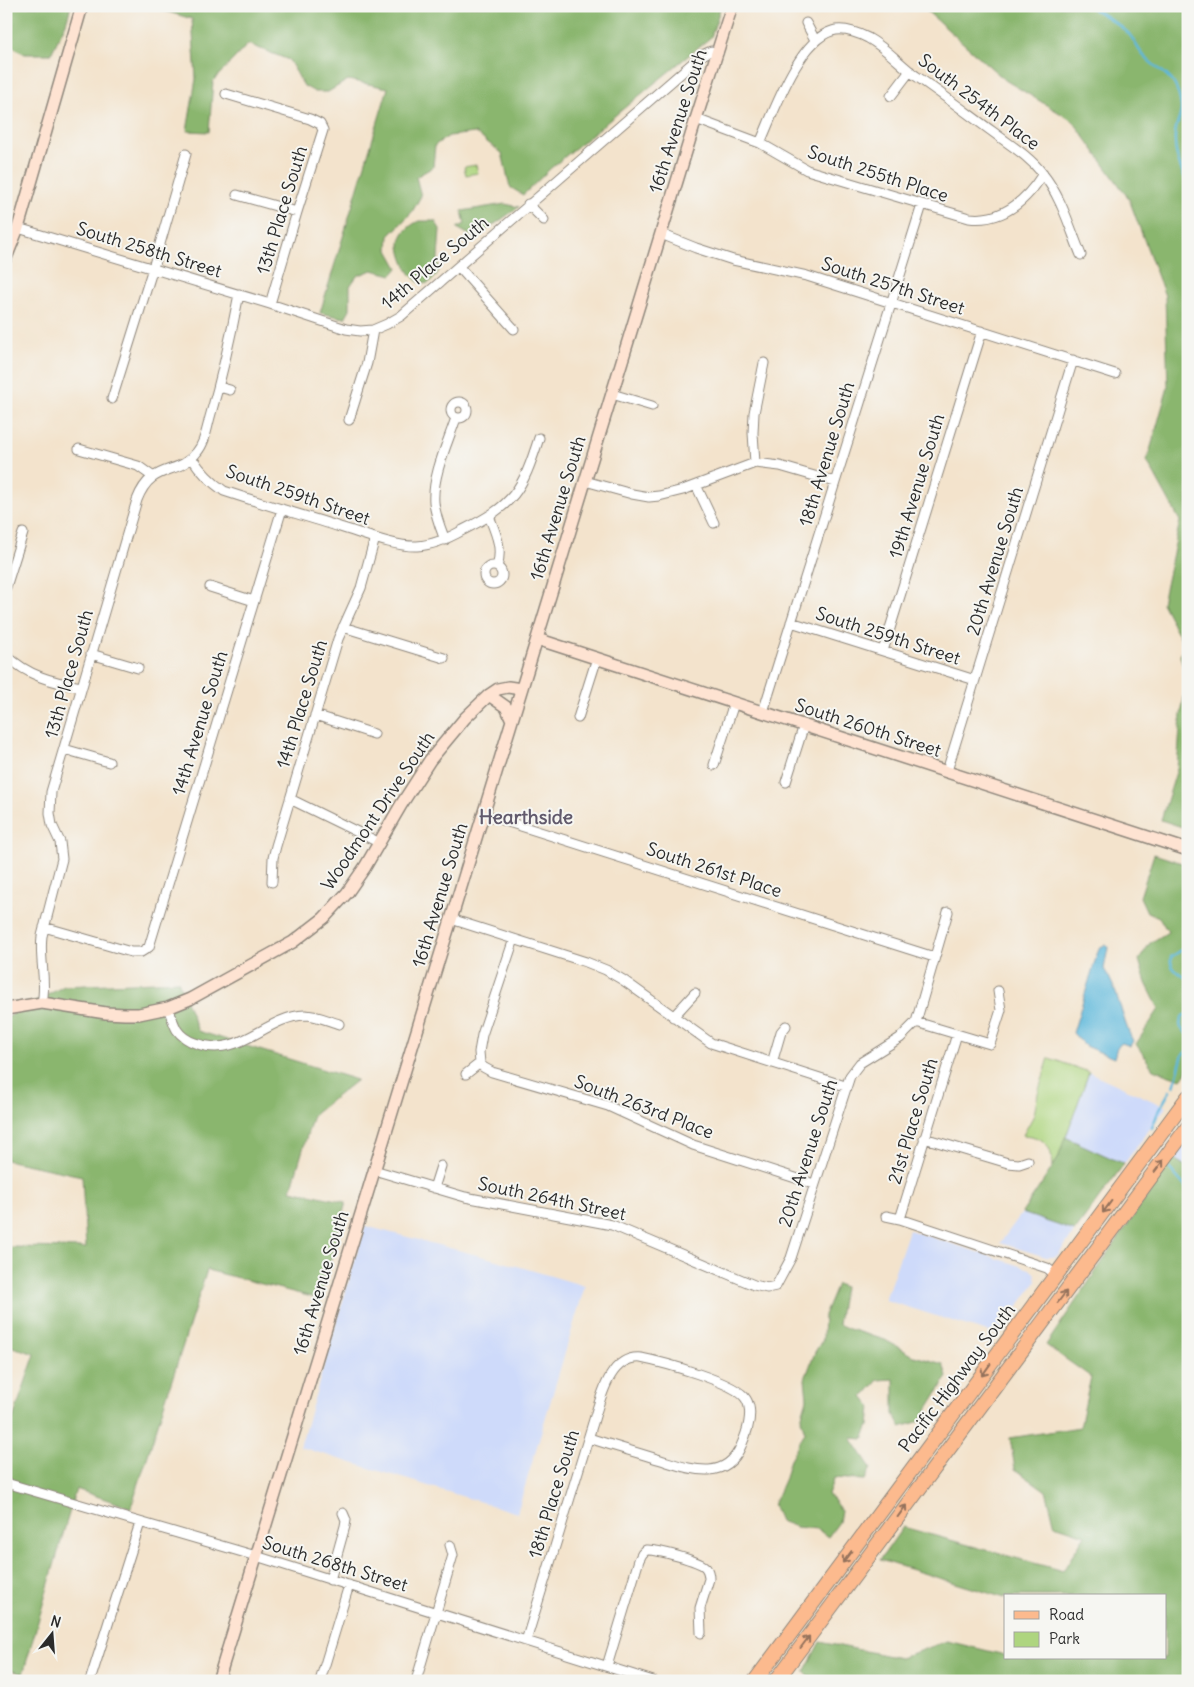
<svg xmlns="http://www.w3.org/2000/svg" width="1194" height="1687" viewBox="0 0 1194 1687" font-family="Delius,sans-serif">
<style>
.built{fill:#cedafa}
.green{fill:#aed57f;stroke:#6c8055}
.forest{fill:#8ab66e;stroke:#5a704c}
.water{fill:#5db8db;stroke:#447283}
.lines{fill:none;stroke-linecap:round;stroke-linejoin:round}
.stream{stroke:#5db8db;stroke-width:2.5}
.street-casing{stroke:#8f877c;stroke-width:11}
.secondary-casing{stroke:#8f877c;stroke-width:14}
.primary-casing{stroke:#8f877c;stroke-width:16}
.street{stroke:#fff;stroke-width:9}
.secondary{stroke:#fee3d2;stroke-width:11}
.primary{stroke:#fcba8e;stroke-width:14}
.oneway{stroke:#94725c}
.labels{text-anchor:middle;stroke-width:4;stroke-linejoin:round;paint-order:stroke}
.street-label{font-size:18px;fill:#2b2b2b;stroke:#f6f6f2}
.neighbourhood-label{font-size:19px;font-weight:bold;fill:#625a6c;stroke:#f6f6f2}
</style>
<rect width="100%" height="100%" fill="#f6f6f2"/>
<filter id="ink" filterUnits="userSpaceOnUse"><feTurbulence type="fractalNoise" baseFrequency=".02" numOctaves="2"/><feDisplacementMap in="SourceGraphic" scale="10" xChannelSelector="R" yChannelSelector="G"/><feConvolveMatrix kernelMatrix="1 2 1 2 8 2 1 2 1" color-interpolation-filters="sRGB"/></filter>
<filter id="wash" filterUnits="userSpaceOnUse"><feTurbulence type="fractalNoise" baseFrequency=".0096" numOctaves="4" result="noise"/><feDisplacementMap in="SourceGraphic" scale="20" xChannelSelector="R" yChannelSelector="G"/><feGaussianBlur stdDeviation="1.12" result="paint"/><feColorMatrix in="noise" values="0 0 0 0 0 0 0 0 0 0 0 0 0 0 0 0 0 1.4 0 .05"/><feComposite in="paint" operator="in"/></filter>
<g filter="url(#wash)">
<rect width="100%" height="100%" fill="#f3e3cc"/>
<path class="built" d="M1089,1072L1166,1107L1124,1164L1065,1137Z
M1188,1139V1168L1173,1158Z
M1022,1213L1075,1231L1058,1255L1053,1257H1046L1000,1243Z
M365,1226L500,1261L585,1286L517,1513L300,1447Z
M909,1230L1030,1269L1035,1274L1036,1282L997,1335L885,1300Z"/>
<path class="green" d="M476,165L478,173L466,175L464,167Z
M1049,1058L1089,1072L1058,1159L1053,1166C1051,1145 1045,1137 1023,1135L1034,1115L1038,1093Z"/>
<path class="forest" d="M6,6H71L66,23L51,54H25L6,43Z
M148,6H721L711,37L551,168L523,195L510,187L502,153L475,133L449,136L435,145L433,167L416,177L421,196L412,212L389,236L388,250L398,268L392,275L372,270L357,276L350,286V309L345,318L320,313L388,88L348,80L328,92H315L304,86L289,60L248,44L213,81L209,132L187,131L196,79L192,19Z
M921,6H1188V829L1161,820L1177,769L1181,715L1186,685L1183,665L1180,656L1184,645L1162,603L1180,521L1147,461L1168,387L1165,296L1129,199L1073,121L1005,80Z
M505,204L519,207L475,238L457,228L465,224L462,211Z
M419,221H435L440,229L438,258L439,270C423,305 400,264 400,244C400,233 410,225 419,221Z
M1154,854L1188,865V1070L1181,1079L1153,1069L1136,1044L1159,1009L1146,983L1139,960L1150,943L1168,932L1159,917L1147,912L1140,897Z
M178,981L198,1031L357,1080L313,1115L291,1190L346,1202L320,1299L207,1270L131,1508L76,1489L23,1674L6,1669V1439L35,1354L6,1345V1247L86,1248L82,1176L6,1160V1018L64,986Z
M1065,1137L1124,1164L1075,1231L1022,1213L1058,1159Z
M1173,1158L1188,1168V1681H818L804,1672L820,1642L900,1658L947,1641L1005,1655V1658H1019L1029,1660L1031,1658H1165V1596H1005V1598L880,1560L903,1527L1063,1571L1085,1535L1055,1525L1046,1491L1015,1469L1010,1438L1080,1427L1091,1377L1046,1345Z
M837,1284L844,1287L838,1324L849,1329L885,1340L914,1356L943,1364L947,1377L920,1421L901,1427L894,1414V1379L878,1380L863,1397L871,1407L869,1426L863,1439L851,1438L871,1468L865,1480L834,1478L828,1494L841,1510L839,1522L828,1537L817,1529L796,1527L780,1521L773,1505L785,1478L790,1459L805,1432L801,1419L807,1399L805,1379L815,1352L823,1339L824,1315Z"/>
<path class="water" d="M1106,944L1108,948L1104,969C1119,990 1121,1018 1133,1041L1130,1046L1122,1043L1117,1047L1114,1058L1085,1046L1073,1033L1099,948Z"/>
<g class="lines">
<path class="stream" d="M1088,6C1102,14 1117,22 1129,34C1135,41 1138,50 1144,56C1163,76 1176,73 1181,106C1182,114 1178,121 1176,128C1172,147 1179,167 1188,183
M1188,785L1185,792L1188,802
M1188,946L1171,957C1169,969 1179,973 1188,979
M1188,1014L1183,1016C1178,1024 1180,1030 1188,1034
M1174,1086L1183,1054L1188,1051
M1152,1128L1159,1110L1170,1091
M1169,1168L1188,1190"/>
</g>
</g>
<g filter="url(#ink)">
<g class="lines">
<defs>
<path id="street" d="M806,23L815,40
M226,94L310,119L320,124L323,130L297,212L270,304
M891,96L910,71
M696,119L760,143L807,170L969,218C1003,222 1026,201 1043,174
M760,143C774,112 798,41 832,31C844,27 858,33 868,38C886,48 900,64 916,76C942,94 967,113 993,132C1010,145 1029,156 1042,173C1061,196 1070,228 1081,255
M237,195L297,212
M528,204L544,220
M18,228L270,304L346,329L360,331L373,330L387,324L401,316L702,55L711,51L718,53
M661,234L696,248L733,260L807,276L1115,374
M459,267L514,329
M219,387L230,390
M612,394L652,406
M112,399L153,268L186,154
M451 410a8 8 0 1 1 16 0a8 8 0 1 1-16 0Z
M349,420L367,363L373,330
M79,449L138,466L152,476
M192,458C201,472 211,482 224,491C263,504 302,515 340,527C361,533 395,547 417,546C434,545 449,538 463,530C514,505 522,491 539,438
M755,463L753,433L754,413L764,363
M585,481L632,494L649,497L659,496L683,490L755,463L780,466L835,482
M696,485L714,523
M489,516C496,534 503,548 497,567
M445,540C440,527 435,515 434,502C432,476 448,442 456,418
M484 575a9 9 0 1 1 18 0a9 9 0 1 1-18 0Z
M6,587L23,533
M210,587L254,601
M791,622L975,680
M343,627L444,658
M883,651L982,331
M91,654L138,668
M6,655C28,676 52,682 81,687
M763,712L922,205
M315,715L374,734
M578,718L597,658
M64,749L109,762
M714,765L734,703
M947,771L1073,360
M786,782L804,725
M290,799L378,842
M483,814L934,957
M272,882L273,858L276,846L338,639L361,588L375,538
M451,919L586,962L606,970L623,980L711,1043L845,1086
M44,927L131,952H141L149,947L282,509
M42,1003C47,981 39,959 42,936L62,859L60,842L52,825L50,813L51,792L137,500C152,461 178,477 197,452C205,443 207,428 210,417C222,376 231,336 239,294
M168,1008C171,1015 173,1023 177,1030C181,1036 189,1041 195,1043C240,1060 264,1017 305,1015C316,1015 329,1021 339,1024
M673,1017L695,993
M916,1022L990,1044L1001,1010L998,991
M480,1063L483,1067L492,1072L608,1106L693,1145L814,1184
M480,1063L479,1052L482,1035L514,939
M772,1063L781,1032L786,1026
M466,1074L480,1063
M924,1138L1008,1163L1019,1164L1028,1161
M374,1170L465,1197L612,1225L754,1285L767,1288L776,1286L791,1258L850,1076L860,1063L900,1038L916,1022L948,912
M434,1188L441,1166
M886,1216L900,1219L1047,1268L1056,1275
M900,1219L957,1034
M6,1483L256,1556L653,1681
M330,1580L345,1526L346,1520L343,1513
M526,1641L592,1426C600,1402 608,1355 641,1358C661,1362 736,1382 746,1399C754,1412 747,1433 741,1446C735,1460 725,1469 709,1470C691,1471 672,1463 654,1458C632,1451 610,1445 589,1438
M607,1666L639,1560L642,1554L646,1550C655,1549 701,1561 706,1568C709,1572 709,1575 709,1579L700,1608L701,1633
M90,1681L140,1523
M320,1681L349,1585
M416,1681L453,1555L450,1545"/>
<path id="secondary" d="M6,258L18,228L82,6
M537,639L1188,850
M489,695L506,707L512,720
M6,1009L42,1003L106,1013L125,1014H139L168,1008L190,999L293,942L324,918L347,893L365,867L401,805L430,760L465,718L489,695L498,689L508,687L521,689
M218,1681L696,119L732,6"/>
<path id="primary" d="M755,1681L1188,1097
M776,1681L1188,1127"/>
</defs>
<use href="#street" class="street-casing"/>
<use href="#secondary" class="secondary-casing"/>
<use href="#primary" class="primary-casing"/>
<use href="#street" class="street"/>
<use href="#secondary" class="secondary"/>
<use href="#primary" class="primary"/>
</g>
<defs><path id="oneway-shaft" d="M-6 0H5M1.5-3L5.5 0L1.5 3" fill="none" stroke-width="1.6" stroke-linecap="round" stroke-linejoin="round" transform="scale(1.25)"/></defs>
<g class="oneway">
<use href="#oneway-shaft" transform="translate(1159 1166) rotate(-53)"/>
<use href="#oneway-shaft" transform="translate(1107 1207) rotate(126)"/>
<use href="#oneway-shaft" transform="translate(1062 1297) rotate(-53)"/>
<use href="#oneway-shaft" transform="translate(986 1370) rotate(126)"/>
<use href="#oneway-shaft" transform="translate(902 1511) rotate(-54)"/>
<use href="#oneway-shaft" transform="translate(847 1557) rotate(127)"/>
<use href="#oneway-shaft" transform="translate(805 1642) rotate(-53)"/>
</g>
</g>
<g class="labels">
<g class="street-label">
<text transform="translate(979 102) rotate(37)" y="6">South 254th Place</text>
<text transform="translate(678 121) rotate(-72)" y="6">16th Avenue South</text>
<text transform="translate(878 174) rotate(18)" y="6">South 255th Place</text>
<text transform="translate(282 210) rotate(-73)" y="6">13th Place South</text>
<text transform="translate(149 250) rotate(17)" y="6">South 258th Street</text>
<text transform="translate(435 263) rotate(-40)" y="6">14th Place South</text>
<text transform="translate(893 286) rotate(18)" y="6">South 257th Street</text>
<text transform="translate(827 454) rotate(-73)" y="6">18th Avenue South</text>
<text transform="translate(917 486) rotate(-73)" y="6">19th Avenue South</text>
<text transform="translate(298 495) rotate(19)" y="6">South 259th Street</text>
<text transform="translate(558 508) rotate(-73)" y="6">16th Avenue South</text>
<text transform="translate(995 561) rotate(-73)" y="6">20th Avenue South</text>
<text transform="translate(888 636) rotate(18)" y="6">South 259th Street</text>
<text transform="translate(69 674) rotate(-74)" y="6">13th Place South</text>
<text transform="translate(302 704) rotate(-73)" y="6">14th Place South</text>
<text transform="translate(200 723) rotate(-73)" y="6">14th Avenue South</text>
<text transform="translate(868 728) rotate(18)" y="6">South 260th Street</text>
<text transform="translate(378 811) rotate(-56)" y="6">Woodmont Drive South</text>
<text transform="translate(714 870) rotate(18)" y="6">South 261st Place</text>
<text transform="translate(440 895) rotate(-73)" y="6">16th Avenue South</text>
<text transform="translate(644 1107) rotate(21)" y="6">South 263rd Place</text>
<text transform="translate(913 1121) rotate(-73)" y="6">21st Place South</text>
<text transform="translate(808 1153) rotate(-72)" y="6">20th Avenue South</text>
<text transform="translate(552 1199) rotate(12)" y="6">South 264th Street</text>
<text transform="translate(321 1283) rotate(-73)" y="6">16th Avenue South</text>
<text transform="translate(957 1378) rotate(-53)" y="6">Pacific Highway South</text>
<text transform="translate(554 1494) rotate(-73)" y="6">18th Place South</text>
<text transform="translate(335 1564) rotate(17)" y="6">South 268th Street</text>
</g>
<g class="neighbourhood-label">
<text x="526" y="824">Hearthside</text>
</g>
</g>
<rect width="1194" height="1687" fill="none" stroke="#f6f6f2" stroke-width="25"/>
<rect x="1004" y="1594" width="162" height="65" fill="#f6f6f2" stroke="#a5a5a2"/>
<rect x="1014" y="1611" width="25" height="8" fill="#fcba8e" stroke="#a5a5a2"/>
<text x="1049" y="1620" font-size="15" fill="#2b2b2b">Road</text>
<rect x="1014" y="1632" width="25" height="15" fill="#aed57f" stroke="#a5a5a2"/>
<text x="1049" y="1644" font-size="15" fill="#2b2b2b">Park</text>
<g transform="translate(52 1634) rotate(17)" stroke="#f6f6f2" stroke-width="4" paint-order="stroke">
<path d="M0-4L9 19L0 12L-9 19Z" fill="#2b2b2b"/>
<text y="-8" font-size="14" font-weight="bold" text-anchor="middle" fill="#2b2b2b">N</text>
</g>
</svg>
